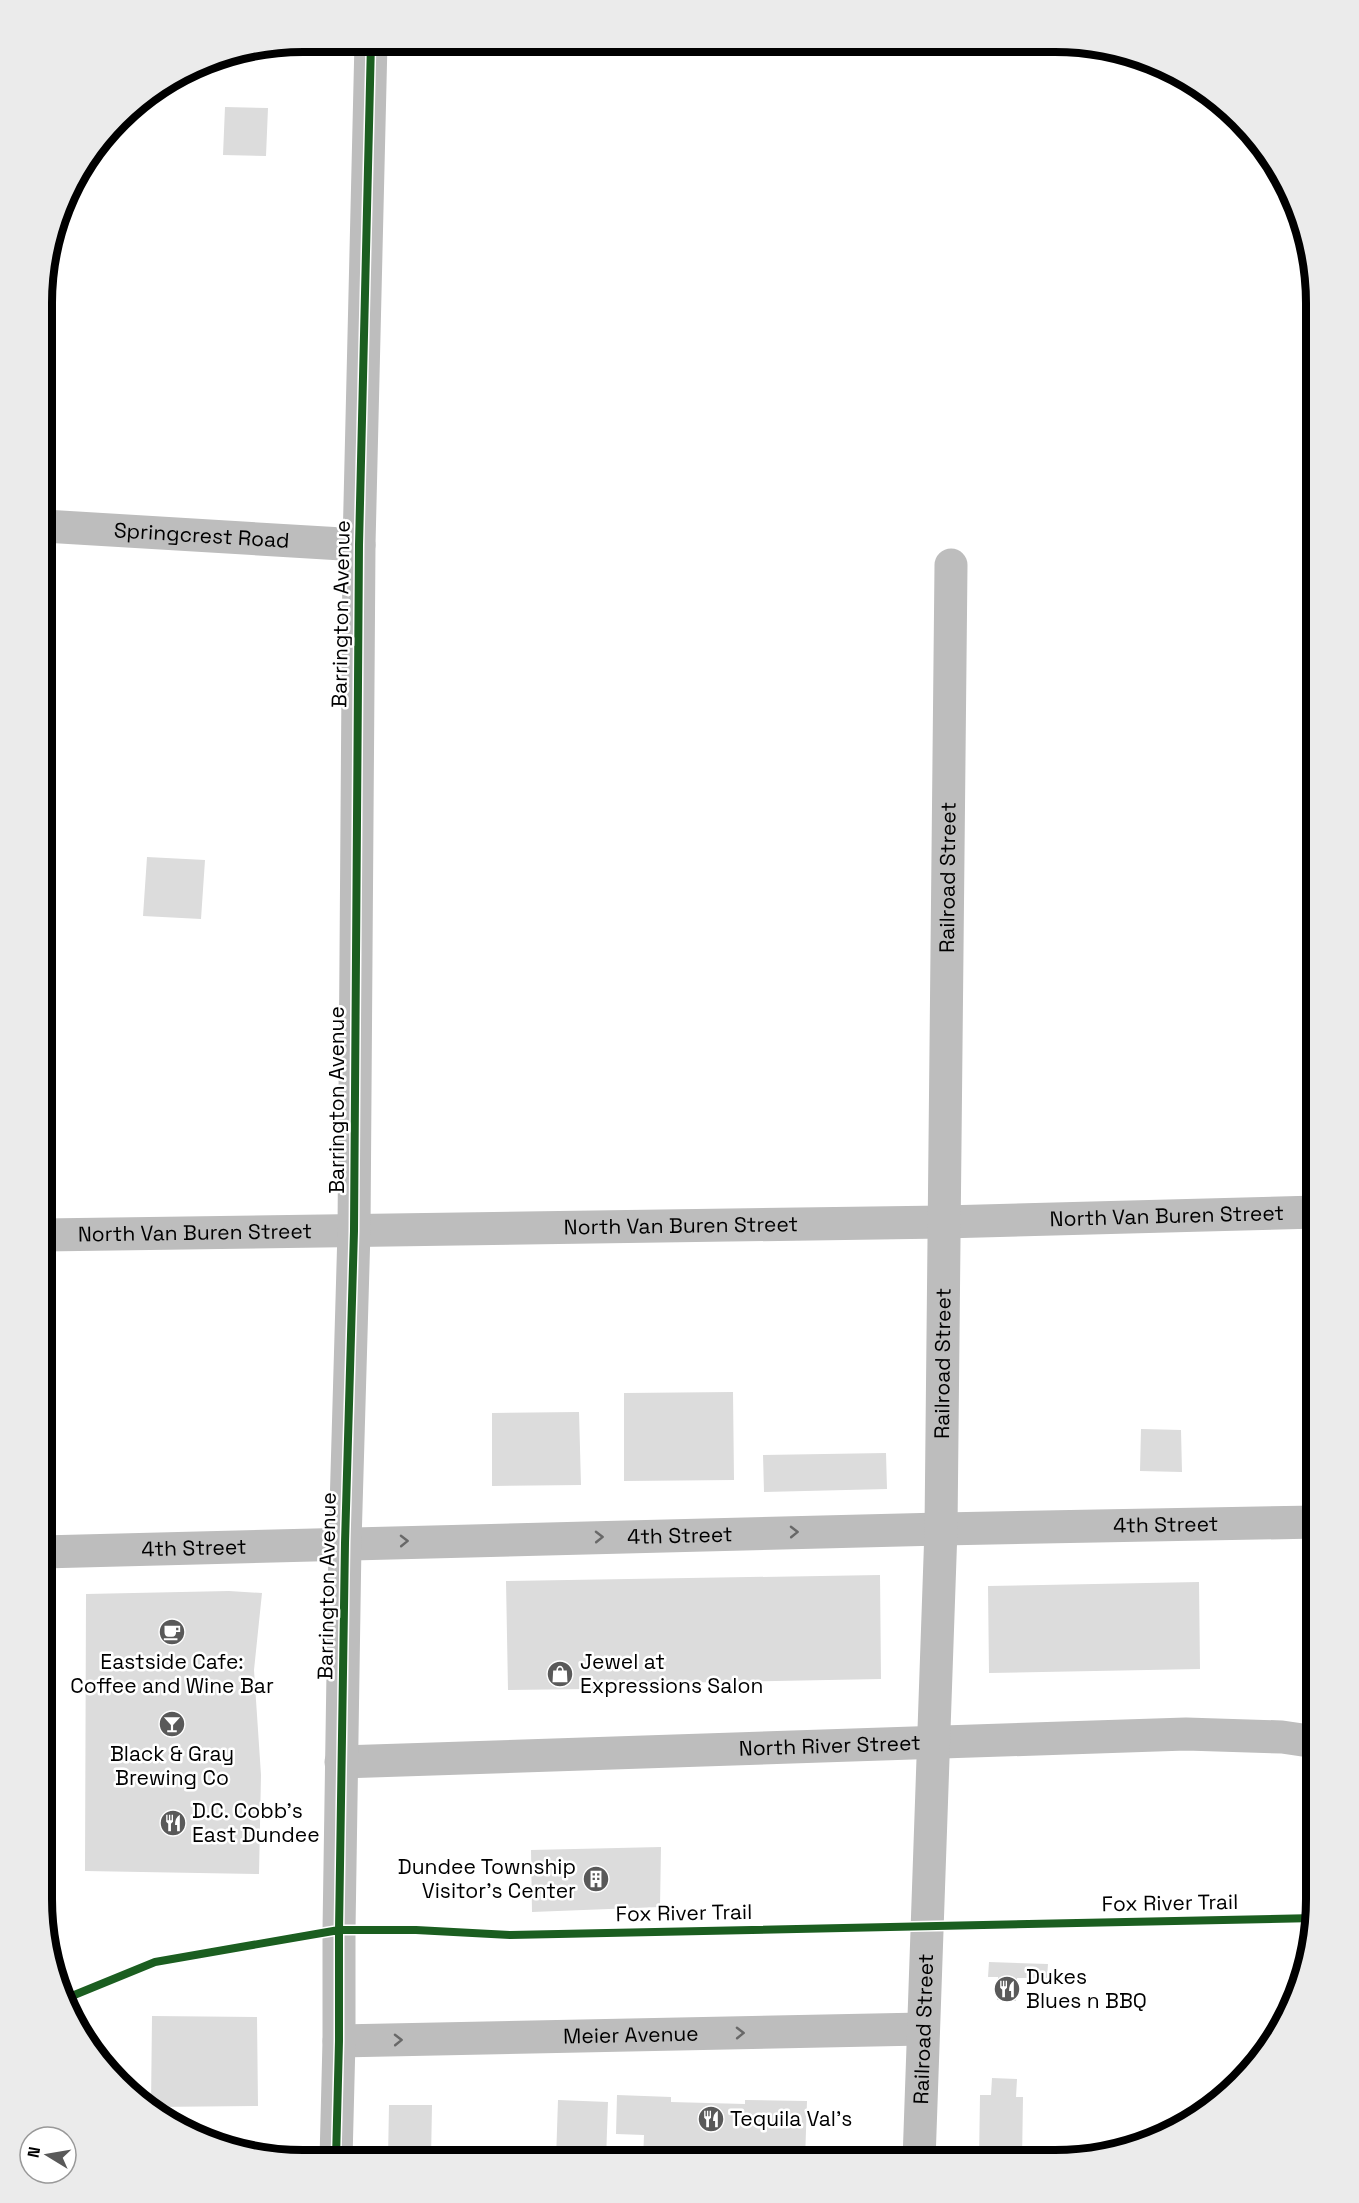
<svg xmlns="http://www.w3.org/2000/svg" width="1359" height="2203" viewBox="0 0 1359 2203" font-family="'Space Grotesk',sans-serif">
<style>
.building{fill:#dcdcdc}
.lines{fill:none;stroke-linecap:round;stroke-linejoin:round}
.minor{stroke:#bdbdbd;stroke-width:33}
.cycleway-casing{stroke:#fff;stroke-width:11}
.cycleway{stroke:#1b5e20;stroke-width:8}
.oneway{stroke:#686868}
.labels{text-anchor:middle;stroke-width:5;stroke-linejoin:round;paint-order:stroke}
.street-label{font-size:21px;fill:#000;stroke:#fff}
.poi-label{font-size:21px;fill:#000;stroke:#fff;text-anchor:start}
.rim{fill:none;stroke:#000;stroke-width:8}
</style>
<rect width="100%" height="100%" fill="#fff"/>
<path class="building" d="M225,107L268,108L266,156L223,155Z
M147,857L205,860L201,919L143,916Z
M733,1392L734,1480L624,1481V1393Z
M579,1412L581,1485L492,1486V1413Z
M1141,1429L1181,1430L1182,1472L1140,1471Z
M886,1453L887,1489L764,1492L763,1455Z
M880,1575L881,1679L666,1683V1688L508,1690L506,1581Z
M1199,1582L1200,1669L989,1673L988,1586Z
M229,1591L262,1593L254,1670L261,1775L259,1874L85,1871L86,1594Z
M661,1847L660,1907L532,1912L531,1850Z
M989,1962L1048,1964L1047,1978H1017L1016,2001L997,2000L998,1977H988Z
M152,2016L257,2017L258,2106L151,2107Z
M992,2078L1017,2079L1016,2097H1023L1022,2161H979L980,2095H991Z
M617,2095L671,2097V2102L745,2104V2100L807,2101L805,2160H643L644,2135L616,2134Z
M558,2100L608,2102L606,2160H556Z
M389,2105H432L431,2159H388Z"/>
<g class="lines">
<g class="minor">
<path id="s1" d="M44,526L359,545"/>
<path id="s2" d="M43,1235L944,1222L1317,1212"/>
<path id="s3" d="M42,1552L941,1529L1317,1522"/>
<path id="s4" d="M341,1762L1186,1734L1282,1737L1316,1742"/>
<path id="s5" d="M339,2041L923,2029"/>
<path d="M336,2159L339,2041V1930L345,1543L354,1231L359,545L371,42"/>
<path id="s6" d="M919,2161L941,1529L951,565"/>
</g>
<defs>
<path id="cycleway" d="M62,2000L155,1962L339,1930H416L510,1935L1316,1918
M336,2159L339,2041V1930L345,1543L354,1231L359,545L371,42"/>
</defs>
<use href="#cycleway" class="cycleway-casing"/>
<use href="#cycleway" class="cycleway"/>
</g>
<defs><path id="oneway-chevron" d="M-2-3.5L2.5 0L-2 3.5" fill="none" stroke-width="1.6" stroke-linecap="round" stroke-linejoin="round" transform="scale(1.5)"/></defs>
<g class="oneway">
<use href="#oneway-chevron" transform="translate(794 1532) rotate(-1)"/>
<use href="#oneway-chevron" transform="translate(599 1537) rotate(-1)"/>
<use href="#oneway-chevron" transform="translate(404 1541) rotate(-1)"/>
<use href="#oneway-chevron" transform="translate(740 2033) rotate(-1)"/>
<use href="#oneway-chevron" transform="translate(398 2040) rotate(-1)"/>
</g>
<defs>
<symbol id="cafe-disc" viewBox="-11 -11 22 22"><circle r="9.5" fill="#595959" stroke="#fff"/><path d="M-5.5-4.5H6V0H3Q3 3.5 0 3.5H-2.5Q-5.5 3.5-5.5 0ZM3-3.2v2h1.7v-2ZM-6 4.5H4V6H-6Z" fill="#fff"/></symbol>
<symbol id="shop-disc" viewBox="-11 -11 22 22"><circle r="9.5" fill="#595959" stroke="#fff"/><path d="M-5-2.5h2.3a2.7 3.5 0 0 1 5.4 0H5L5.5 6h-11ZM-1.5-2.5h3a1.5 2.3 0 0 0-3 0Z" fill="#fff"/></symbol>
<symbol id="bar-disc" viewBox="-11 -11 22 22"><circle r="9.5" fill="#595959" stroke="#fff"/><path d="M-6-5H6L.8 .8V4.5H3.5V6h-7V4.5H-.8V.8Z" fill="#fff"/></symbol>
<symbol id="restaurant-disc" viewBox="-11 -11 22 22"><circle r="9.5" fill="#595959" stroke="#fff"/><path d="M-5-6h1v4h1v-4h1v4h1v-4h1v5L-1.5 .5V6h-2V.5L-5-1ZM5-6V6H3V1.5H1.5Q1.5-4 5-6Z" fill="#fff"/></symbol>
<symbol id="building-disc" viewBox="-11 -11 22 22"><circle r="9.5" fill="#595959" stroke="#fff"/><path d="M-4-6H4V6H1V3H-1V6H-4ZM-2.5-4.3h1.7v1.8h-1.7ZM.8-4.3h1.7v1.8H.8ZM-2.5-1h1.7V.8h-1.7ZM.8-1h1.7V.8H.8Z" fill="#fff"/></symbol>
</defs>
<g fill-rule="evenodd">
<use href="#cafe-disc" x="157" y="1617" width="30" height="30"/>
<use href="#shop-disc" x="545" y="1659" width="30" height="30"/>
<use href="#bar-disc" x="157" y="1709" width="30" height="30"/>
<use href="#restaurant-disc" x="158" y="1808" width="30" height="30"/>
<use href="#building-disc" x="581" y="1864" width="30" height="30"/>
<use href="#restaurant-disc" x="992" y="1974" width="30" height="30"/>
<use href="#restaurant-disc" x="696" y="2104" width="30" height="30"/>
</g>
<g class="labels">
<g class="street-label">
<text dy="7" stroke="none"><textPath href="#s1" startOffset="158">Springcrest Road</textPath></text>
<text transform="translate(341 614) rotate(-89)" y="7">Barrington Avenue</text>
<text dy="7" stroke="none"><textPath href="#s6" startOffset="1284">Railroad Street</textPath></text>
<text transform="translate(337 1100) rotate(-90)" y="7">Barrington Avenue</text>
<text dy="7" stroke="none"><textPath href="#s2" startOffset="1124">North Van Buren Street</textPath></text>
<text dy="7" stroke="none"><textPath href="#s2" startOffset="638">North Van Buren Street</textPath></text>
<text dy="7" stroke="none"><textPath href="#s2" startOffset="152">North Van Buren Street</textPath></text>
<text dy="7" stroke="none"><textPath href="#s6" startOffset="798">Railroad Street</textPath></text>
<text dy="7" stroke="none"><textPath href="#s3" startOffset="1124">4th Street</textPath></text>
<text dy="7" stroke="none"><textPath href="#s3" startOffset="638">4th Street</textPath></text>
<text dy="7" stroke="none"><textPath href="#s3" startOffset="152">4th Street</textPath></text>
<text transform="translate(327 1586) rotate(-89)" y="7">Barrington Avenue</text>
<text dy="7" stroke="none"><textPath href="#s4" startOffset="489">North River Street</textPath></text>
<text transform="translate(1170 1903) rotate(-1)" y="7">Fox River Trail</text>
<text transform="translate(684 1913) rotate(-1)" y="7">Fox River Trail</text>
<text dy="7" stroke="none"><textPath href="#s6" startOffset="132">Railroad Street</textPath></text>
<text dy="7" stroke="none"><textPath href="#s5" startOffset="292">Meier Avenue</textPath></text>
</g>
<g class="poi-label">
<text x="172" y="1669" text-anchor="middle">Eastside Cafe:<tspan x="172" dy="24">Coffee and Wine Bar</tspan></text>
<text x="580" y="1669">Jewel at<tspan x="580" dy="24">Expressions Salon</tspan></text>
<text x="172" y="1761" text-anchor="middle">Black &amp; Gray<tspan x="172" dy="24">Brewing Co</tspan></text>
<text x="192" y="1818">D.C. Cobb's<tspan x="192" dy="24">East Dundee</tspan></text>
<text x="576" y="1874" text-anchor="end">Dundee Township<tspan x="576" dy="24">Visitor's Center</tspan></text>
<text x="1026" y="1984">Dukes<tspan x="1026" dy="24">Blues n BBQ</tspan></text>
<text x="730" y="2126">Tequila Val's</text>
</g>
</g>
<path d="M0 0H1359V2203H0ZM303 52H1055A251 251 0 0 1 1306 303V1899A251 251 0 0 1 1055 2150H303A251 251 0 0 1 52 1899V303A251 251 0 0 1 303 52Z" fill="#ebebeb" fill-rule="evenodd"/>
<path class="rim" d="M303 52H1055A251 251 0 0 1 1306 303V1899A251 251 0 0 1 1055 2150H303A251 251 0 0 1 52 1899V303A251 251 0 0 1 303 52Z"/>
<g transform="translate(48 2155) rotate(281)"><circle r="28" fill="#ffffff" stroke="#999999" stroke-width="1.5"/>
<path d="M0-4.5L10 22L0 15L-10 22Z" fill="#595959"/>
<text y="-9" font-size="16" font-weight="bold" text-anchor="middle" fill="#000000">N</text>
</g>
</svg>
